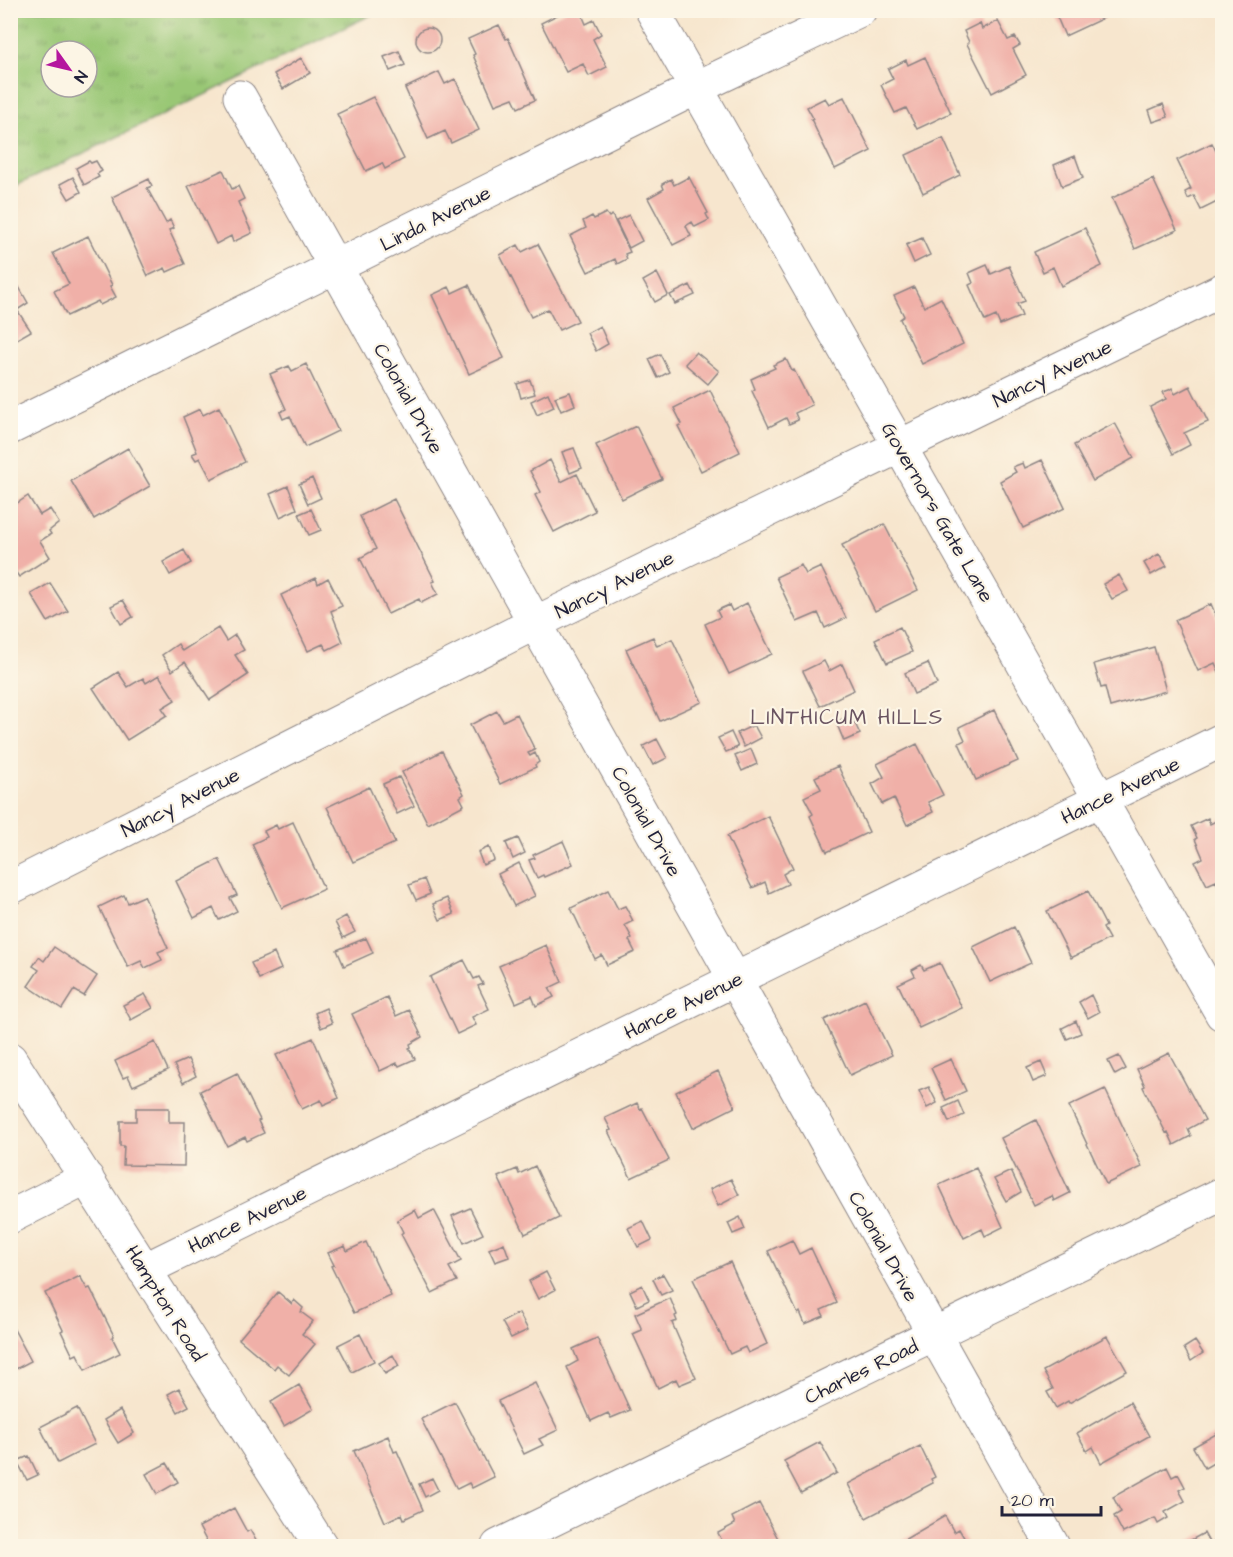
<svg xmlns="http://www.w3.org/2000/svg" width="1233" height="1557" viewBox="0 0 1233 1557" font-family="'Architects Daughter',sans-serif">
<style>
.grass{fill:url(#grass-tufts);stroke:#5e7458;stroke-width:1.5;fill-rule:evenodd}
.building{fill:#f0b0a8}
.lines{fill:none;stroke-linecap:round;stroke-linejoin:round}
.minor-casing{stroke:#8c8484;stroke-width:35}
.minor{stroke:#fff;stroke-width:33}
.labels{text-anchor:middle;stroke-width:4.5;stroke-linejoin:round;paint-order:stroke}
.street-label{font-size:20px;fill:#22223b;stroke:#fcf5e5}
.neighbourhood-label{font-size:21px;letter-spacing:1.5px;fill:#6a5461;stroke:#fcf5e5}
</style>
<defs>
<pattern id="grass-tufts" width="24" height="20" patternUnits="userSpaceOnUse" patternTransform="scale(1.5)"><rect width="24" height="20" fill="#99c775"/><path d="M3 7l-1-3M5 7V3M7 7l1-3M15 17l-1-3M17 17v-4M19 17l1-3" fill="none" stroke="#7ca161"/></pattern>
</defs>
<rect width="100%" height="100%" fill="#fcf5e5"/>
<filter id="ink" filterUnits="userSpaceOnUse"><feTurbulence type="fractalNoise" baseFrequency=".0167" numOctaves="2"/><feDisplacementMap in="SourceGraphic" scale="12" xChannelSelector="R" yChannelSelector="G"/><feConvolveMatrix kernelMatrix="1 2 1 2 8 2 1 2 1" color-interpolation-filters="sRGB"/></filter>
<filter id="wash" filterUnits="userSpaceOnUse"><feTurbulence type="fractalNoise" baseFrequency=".008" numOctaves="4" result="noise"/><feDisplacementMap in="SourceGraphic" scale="24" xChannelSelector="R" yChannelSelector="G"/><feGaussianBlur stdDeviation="1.35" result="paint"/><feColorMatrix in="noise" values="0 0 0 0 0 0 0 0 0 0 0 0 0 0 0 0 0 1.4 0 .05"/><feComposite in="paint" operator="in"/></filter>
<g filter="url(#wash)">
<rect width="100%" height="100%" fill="#f7e6ce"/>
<path class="grass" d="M11,10H379V11L11,188ZM51,51H87V87H51Z"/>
<g id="blocks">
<path class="building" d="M567,10H580L586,24L594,20L601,34L593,39L607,67L589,76L583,64L566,72L541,23Z
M1054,10H1105L1108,16L1065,36Z
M998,21L1008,40L1015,37L1020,45L1013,49L1026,75L992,93L967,44L969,42L964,31L980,23L982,29Z
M499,25L506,39L508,38L535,100L518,108L513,98L495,105L473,55L475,54L468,39Z
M416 40a12 12 0 1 1 24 0a12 12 0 1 1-24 0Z
M399,51L405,65L390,71L384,57Z
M925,57L951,113L917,129L906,108L895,113L881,85L893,79L888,69L906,60L908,65Z
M301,58L310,73L283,89L274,74Z
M439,72L445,84L455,79L479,130L451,143L445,131L428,139L405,88Z
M373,97L404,159L385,169L382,163L366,171L337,114Z
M844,97L871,151L835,169L811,119L813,118L807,107L825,98L829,104Z
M1163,104L1168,117L1153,122L1149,110Z
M943,138L960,175L923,193L906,155Z
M1212,143L1216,151L1222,147V208L1219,201L1201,210L1194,196L1188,199L1185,192L1191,189L1177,160Z
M1075,156L1083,178L1062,186L1054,165Z
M89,161L91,163L96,161L102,171L97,174L99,177L84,185L76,168Z
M223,170L232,189L238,186L244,199L238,202L252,233L233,242L231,236L216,244L188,186Z
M73,177L81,192L69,199L60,184Z
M689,177L708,213L706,214L709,220L695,227L692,222L686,226L691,236L673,245L648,198L664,189L662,184L671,179L674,185Z
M149,179L152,186L147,188L166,223L170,220L174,228L169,230L185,264L167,272L165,268L148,276L112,197Z
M1153,179L1177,230L1135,249L1112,198Z
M606,213L609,217L612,215L630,252L625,254L627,259L617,264L615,259L588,272L570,236L586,228L583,221L592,216L594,219Z
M629,215L642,241L629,248L616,221Z
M1085,228L1102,266L1061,286L1053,267L1043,272L1034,252Z
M88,236L112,285L110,286L116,297L100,305L98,301L67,316L54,291L69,284L53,253Z
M922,238L930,255L914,263L906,245Z
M538,244L578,321L559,330L548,309L531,317L500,255L518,245L522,252Z
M987,265L991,274L1009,266L1025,301L1017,304L1022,316L1000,325L996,316L985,321L969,285L973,283L969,273Z
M657,273L668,295L655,302L643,281Z
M469,285L504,358L469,374L432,295L449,287L452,293Z
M690,285L695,295L675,304L670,295Z
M19,287L28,303L17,310L31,331L10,343V292Z
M914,287L924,307L941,298L963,344L922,364L900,319L904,316L894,296Z
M600,326L608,344L596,351L587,333Z
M696,352L719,371L708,384L685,364Z
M660,354L669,372L658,378L649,359Z
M786,359L792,371L794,370L812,405L795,413L798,420L789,424L786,418L769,427L752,391L755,389L751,379L775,368L773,365Z
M306,364L338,431L305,447L290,416L283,419L280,412L286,409L270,374L289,366L292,371Z
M530,380L535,394L521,398L517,384Z
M1190,386L1208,422L1184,433L1190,445L1173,454L1150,407L1166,399L1163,392L1169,390L1172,388L1175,394Z
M710,390L740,452L701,471L678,426L682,424L674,408Z
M570,392L575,405L561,411L555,397Z
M548,393L554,407L537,415L531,401Z
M219,407L245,462L211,479L200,458L196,460L192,454L197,452L183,417L200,409L203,415Z
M1115,423L1134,458L1093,481L1074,445Z
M636,426L662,479L622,499L596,445Z
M128,448L150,486L94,519L71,481Z
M574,448L582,468L570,473L562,452Z
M550,460L561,482L577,474L595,511L554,532L535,495L541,492L530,471Z
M1042,460L1065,508L1023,528L1000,481L1016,472L1013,467L1015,466L1023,463L1025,468Z
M312,478L321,498L308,504L299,484Z
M288,486L297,509L280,517L270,494Z
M28,496L40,515L50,509L59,523L49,531L51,534L40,541L50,557L19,577L10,564V561L14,559L10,554V508Z
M394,499L435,581L432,582L438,594L421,603L419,599L388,614L360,558L376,549L360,516Z
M311,509L321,530L309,535L299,514Z
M884,524L918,590L875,611L842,545Z
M184,550L191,563L170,575L163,562Z
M1159,554L1167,566L1151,575L1144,563Z
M801,565L806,574L821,567L846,618L825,628L818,613L797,622L776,577Z
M1119,575L1128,591L1112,599L1103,584Z
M316,578L318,584L328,578L342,606L331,611L343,642L327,650L323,644L308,651L281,595Z
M50,583L68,611L48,622L31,594Z
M123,600L133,617L121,624L111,606Z
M747,603L772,654L729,674L705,624L720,617L717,611L720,609L729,605L732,611Z
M1211,604L1222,630V673L1220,674L1215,663L1198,671L1175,620Z
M900,627L912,652L887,663L875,639Z
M218,628L226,641L235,635L244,650L235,655L248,675L210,700L185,662L172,671L162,655L178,644L182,651Z
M653,637L657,646L672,639L702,702L660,721L626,649Z
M1154,647L1166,691L1110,707L1105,687L1101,688L1094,664Z
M824,661L829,671L842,664L854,690L820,706L803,671Z
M928,663L937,684L914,694L905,673Z
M118,672L128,687L143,678L146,683L159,675L175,700L162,708L167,715L127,740L93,688Z
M994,710L1018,761L976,780L959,743L965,740L959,727Z
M497,711L503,721L517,714L535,750L528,753L530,756L535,753L539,762L535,765L536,767L500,784L470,725Z
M851,715L860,734L844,741L836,722Z
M754,725L761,738L744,747L737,733Z
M731,732L738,747L726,752L718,738Z
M657,739L667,758L653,765L643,746Z
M917,744L943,795L928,802L933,812L907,825L894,798L882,804L872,784L884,777L877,764Z
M751,749L757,764L742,771L735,756Z
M442,751L464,794L460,797L464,805L428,824L402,772Z
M838,766L869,832L827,852L810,816L813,814L804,797L821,789L815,777Z
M399,777L414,806L397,814L383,784Z
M369,787L395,843L353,862L327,807Z
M768,816L793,868L783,874L788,884L769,893L765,882L752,888L727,836Z
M1208,818L1210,824L1222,818V894L1216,881L1207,885L1195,862L1203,858L1195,839L1197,838L1191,826Z
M293,822L324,889L282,908L252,844L267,837L264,831L276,825L278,829Z
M518,838L525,853L513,859L506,843Z
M563,841L573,864L544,877L543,875L537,878L529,860L535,858L533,855Z
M489,847L494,860L483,865L478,852Z
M219,859L237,895L230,898L237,911L219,920L213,908L194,918L176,881Z
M519,863L535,896L514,906L498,874Z
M424,879L430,894L416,900L409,885Z
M608,890L618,909L625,906L633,921L625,925L632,938L629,940L635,952L607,965L602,955L595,959L571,908Z
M1088,891L1106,926L1103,928L1109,939L1071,958L1047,911Z
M124,895L128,903L144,896L168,948L158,952L162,960L145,968L141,961L128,967L99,907Z
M447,898L454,914L440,920L433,904Z
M346,916L355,932L343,938L335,922Z
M1014,927L1031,963L990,982L973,947Z
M366,938L373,953L344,966L337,950Z
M546,945L562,982L549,988L554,997L536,1006L532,996L516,1003L499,966Z
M54,947L97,976L84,996L74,990L62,1009L28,986L39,970L33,966L39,957L44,961Z
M274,953L281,969L259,979L251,963Z
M464,960L474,979L479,977L482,982L483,984L478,986L489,1009L472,1017L476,1025L457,1034L430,977Z
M940,963L962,1008L919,1028L898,984L915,976L912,970L921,965L924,970Z
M145,994L153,1008L131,1020L123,1005Z
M1091,995L1099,1012L1088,1018L1079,1002Z
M387,997L396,1016L409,1010L422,1037L410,1044L411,1047L409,1048L415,1059L399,1066L397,1063L380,1071L352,1014Z
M865,1000L892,1055L850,1075L824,1020Z
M326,1008L332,1023L321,1028L315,1013Z
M1076,1021L1081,1033L1067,1039L1062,1028Z
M313,1038L339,1098L323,1105L321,1100L302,1109L276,1055Z
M155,1042L168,1070L133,1086L128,1076L123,1078L115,1061Z
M1169,1053L1205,1120L1188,1129L1191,1136L1174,1145L1168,1132L1166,1133L1143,1087L1145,1086L1137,1069Z
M1119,1056L1126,1069L1115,1075L1108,1061Z
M188,1059L196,1076L183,1083L174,1065Z
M951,1059L966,1091L946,1100L931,1068Z
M1041,1062L1047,1076L1033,1082L1027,1068Z
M718,1071L735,1107L693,1128L676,1092Z
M237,1073L260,1120L258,1121L264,1133L247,1141L245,1137L227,1146L200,1091Z
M929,1087L937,1103L927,1108L919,1091Z
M1105,1089L1142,1167L1106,1184L1069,1106Z
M958,1101L964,1115L949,1122L943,1108Z
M637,1103L640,1109L642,1108L669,1160L631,1178L608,1131L611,1130L605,1118Z
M136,1108H169V1122H185L184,1166L123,1165L124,1146H120V1121H136Z
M1036,1120L1070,1193L1054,1201L1052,1196L1034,1205L1001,1138Z
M535,1166L559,1218L525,1234L498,1177L517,1169L519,1174Z
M976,1168L1003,1227L985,1236L982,1229L964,1238L939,1185Z
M1011,1171L1021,1192L1006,1201L994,1179Z
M731,1179L739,1195L718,1206L710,1189Z
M470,1208L483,1234L464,1243L452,1216Z
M415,1210L419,1218L434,1210L461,1261L449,1267L457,1281L432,1293L401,1234L403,1232L397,1220Z
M740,1217L745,1229L733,1234L728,1223Z
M643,1221L652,1240L638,1247L628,1228Z
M792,1240L799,1254L811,1248L837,1303L821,1310L824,1316L805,1324L800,1312L798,1314L768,1251Z
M366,1242L391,1296L354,1313L331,1266L334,1265L328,1253L345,1246L347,1251Z
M504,1243L509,1257L495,1262L489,1249Z
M730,1262L767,1344L748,1353L745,1347L730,1354L693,1279Z
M546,1272L555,1290L538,1299L529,1281Z
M663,1274L672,1290L661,1295L653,1279Z
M80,1276L87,1289L90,1288L114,1336L112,1337L120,1353L85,1370L77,1354L73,1356L61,1331L63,1330L45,1293Z
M642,1285L649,1300L637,1306L630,1291Z
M278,1292L292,1304L294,1300L303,1308L301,1312L313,1321L302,1334L315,1344L289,1375L277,1365L274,1369L239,1339Z
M670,1298L677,1315L675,1316L677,1321L672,1323L696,1378L679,1385L676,1379L658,1388L633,1334L642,1330L635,1314Z
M519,1313L528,1330L511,1338L502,1322Z
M10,1322L31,1361L10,1372Z
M360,1334L374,1361L352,1372L338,1345Z
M1107,1336L1127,1371L1069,1403L1068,1401L1056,1408L1047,1392L1053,1389L1043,1371Z
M597,1338L630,1410L611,1418L608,1413L591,1421L567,1367L578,1361L573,1349Z
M1195,1341L1203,1353L1191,1361L1184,1348Z
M393,1355L399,1366L385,1374L379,1363Z
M535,1383L558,1430L539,1439L543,1445L524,1454L498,1401Z
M299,1385L313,1409L284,1426L271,1402Z
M179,1388L189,1406L178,1412L168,1394Z
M455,1402L494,1477L472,1488L469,1483L457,1489L421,1419Z
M1130,1402L1149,1436L1101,1463L1093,1447L1087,1451L1077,1433Z
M77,1408L95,1444L58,1463L40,1427Z
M120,1410L134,1433L118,1443L104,1420Z
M1216,1434L1222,1446V1458L1205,1468L1193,1447Z
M388,1436L394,1452L397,1451L423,1510L404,1519L402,1514L385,1522L354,1451Z
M820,1442L837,1473L801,1493L784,1461Z
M920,1446L935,1477L931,1479L933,1483L866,1518L848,1484Z
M29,1456L38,1475L27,1480L17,1461Z
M167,1463L178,1482L157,1494L146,1474Z
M1167,1467L1172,1477L1178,1474L1185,1487L1179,1490L1185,1501L1165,1512L1168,1518L1158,1524L1155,1518L1123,1533L1114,1516L1121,1512L1113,1497Z
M432,1478L438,1490L425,1497L419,1484Z
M759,1503L782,1546H725L718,1533L735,1524L732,1517Z
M234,1508L247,1532L250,1530L259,1546H209L199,1527Z
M945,1516L954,1532L959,1529L969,1546H899L897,1544Z
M1204,1533L1210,1544L1218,1540L1222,1546H1180Z"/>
</g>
</g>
<g filter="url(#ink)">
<use href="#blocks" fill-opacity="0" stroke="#8c8484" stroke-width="1.5"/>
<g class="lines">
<defs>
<path id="minor" d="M652,10L1222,1014
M240,97L1053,1546
M10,428L696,88L860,10
M10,888L535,623L1222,290
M10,1059L321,1546
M10,1217L87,1178
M144,1270L1222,740
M498,1546L1222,1194"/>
</defs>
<use href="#minor" class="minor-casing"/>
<use href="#minor" class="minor"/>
</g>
</g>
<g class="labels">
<g class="street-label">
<text transform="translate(435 218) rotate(-27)" y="7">Linda Avenue</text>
<text transform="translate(1052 373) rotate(-26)" y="7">Nancy Avenue</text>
<text transform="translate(409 398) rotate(61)" y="7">Colonial Drive</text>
<text transform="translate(938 512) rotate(60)" y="7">Governors Gate Lane</text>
<text transform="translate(614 584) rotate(-26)" y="7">Nancy Avenue</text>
<text transform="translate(1120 790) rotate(-26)" y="7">Hance Avenue</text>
<text transform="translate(180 802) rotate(-27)" y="7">Nancy Avenue</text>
<text transform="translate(647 821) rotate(61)" y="7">Colonial Drive</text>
<text transform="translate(683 1005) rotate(-26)" y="7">Hance Avenue</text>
<text transform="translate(247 1219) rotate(-26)" y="7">Hance Avenue</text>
<text transform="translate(884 1246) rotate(61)" y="7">Colonial Drive</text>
<text transform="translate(166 1303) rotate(58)" y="7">Hampton Road</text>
<text transform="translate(861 1371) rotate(-26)" y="7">Charles Road</text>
</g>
<g class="neighbourhood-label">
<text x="847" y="724">LINTHICUM HILLS</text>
</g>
</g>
<rect width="1233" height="1557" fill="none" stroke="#fcf5e5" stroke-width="36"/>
<g transform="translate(69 69) rotate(124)"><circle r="28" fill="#fcf5e5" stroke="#a5a1a1" stroke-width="1.5"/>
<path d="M0-4.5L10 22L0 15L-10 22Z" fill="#b5179e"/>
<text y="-9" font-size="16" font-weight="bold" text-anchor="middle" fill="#22223b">N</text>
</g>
<path d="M1002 1506v9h99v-9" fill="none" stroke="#22223b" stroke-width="3"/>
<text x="1011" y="1506" font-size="18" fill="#22223b" stroke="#fcf5e5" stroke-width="4.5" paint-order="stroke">20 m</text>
</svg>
